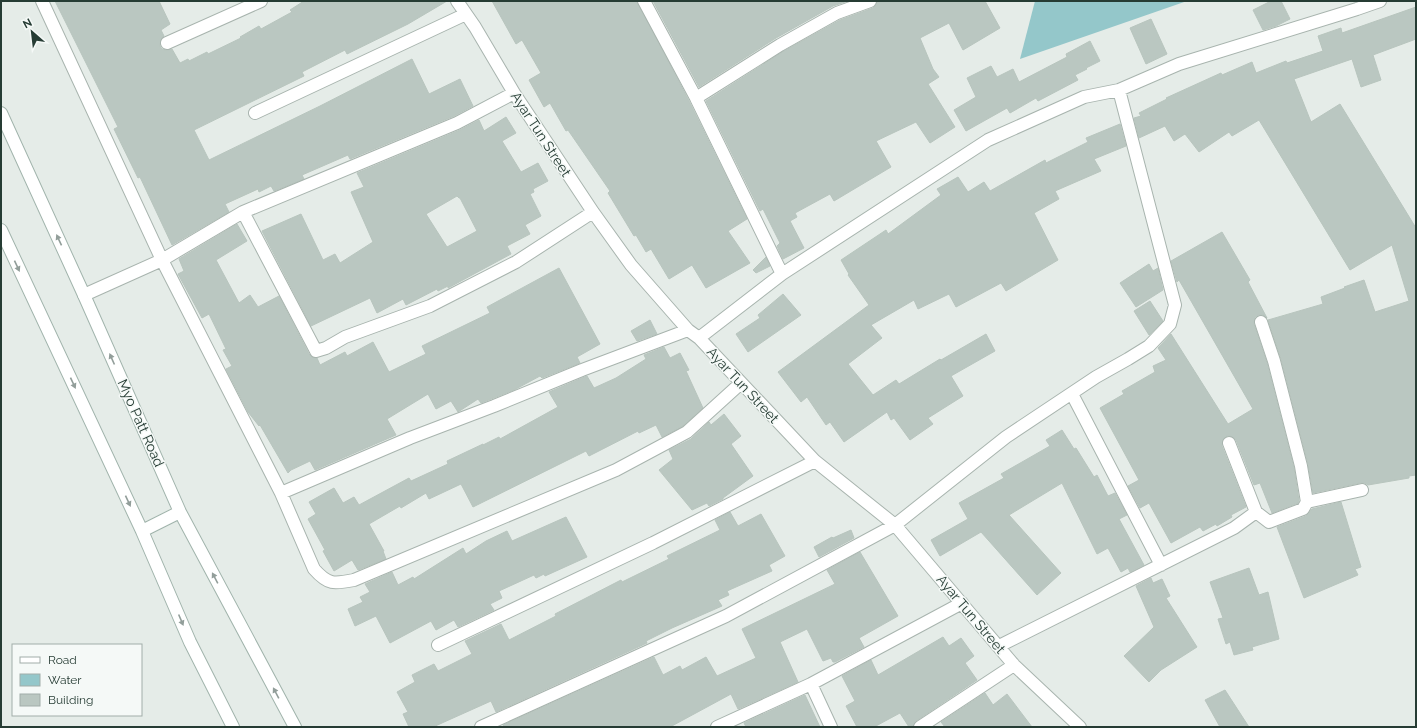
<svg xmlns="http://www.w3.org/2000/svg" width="1417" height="728" viewBox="0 0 1417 728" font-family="Raleway,sans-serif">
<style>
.water{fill:#94c7ca}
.building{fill:#bac7c1;stroke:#b8c5be;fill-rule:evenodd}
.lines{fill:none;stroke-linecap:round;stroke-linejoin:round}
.minor-casing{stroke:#a8b4ae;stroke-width:14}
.secondary-casing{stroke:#a1b4ac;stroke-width:14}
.minor{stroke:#fff;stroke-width:12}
.secondary{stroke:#fff;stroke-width:12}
.oneway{fill:#929e9a}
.labels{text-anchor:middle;stroke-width:3;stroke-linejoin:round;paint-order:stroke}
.street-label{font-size:14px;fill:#263c34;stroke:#f5f9f7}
</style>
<rect width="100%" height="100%" fill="#e5ece8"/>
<path class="water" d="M1035,1H1187L1020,59Z"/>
<path class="building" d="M55,1H159L170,24L161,30L164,36L161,39L160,46L162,49L166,50L172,49L180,63L188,59L189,61L207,52L208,54L241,38L240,37L259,26L261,29L292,12L290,10L304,1H447L408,24L347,54L345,50L302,72L304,76L194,130L209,160L320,106L412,59L429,94L460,79L473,106L454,116L350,159L348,155L302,175L304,179L274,191L271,186L259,192L258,189L225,204L229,212L172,245L140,177L138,178L114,129L118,127Z
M492,1H637L689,101L747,219L728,231L750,263L706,288L692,265L669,279L651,249L646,252L636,235L634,236L608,193L610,191L568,130L566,131L550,103L544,107L529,80L541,73L522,40L516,44Z
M653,1H848L833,6L776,38L699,87Z
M877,1H985L1000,28L963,50L949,23L920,38L933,69L939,77L928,84L955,127L930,143L916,122L876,141L891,167L834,201L830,194L795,213L797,217L790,221L804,248L783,259L777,246L780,243L763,209L760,211L706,101L784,51L840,20L873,8L876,5Z
M1271,1H1281L1290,19L1276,26L1263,30L1253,10Z
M1416,7V39L1373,55L1381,80L1361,87L1352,59L1294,79L1311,122L1340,104L1416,228V475L1409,476V478L1368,485L1365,483H1360L1313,493L1308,464L1281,359L1268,320L1323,304L1321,297L1345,288L1344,287L1364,280L1375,312L1409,301L1392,245L1350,270L1259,120L1232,136L1229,132L1199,152L1185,134L1174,141L1165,126L1139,138L1134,118L1141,116L1139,113L1167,99L1166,98L1221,73L1222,75L1252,62L1256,73L1286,61L1287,63L1323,51L1318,36L1341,28L1342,33Z
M1151,19L1167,54L1146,64L1130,28Z
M1090,41L1100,61L1086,68L1087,69L1075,75L1078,80L1038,101L1036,98L1010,113L1007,108L966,131L954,110L976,97L967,78L991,66L997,77L1013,69L1019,82L1067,57L1066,54Z
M506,117L516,133L502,141L521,172L538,163L548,181L533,189L534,192L530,194L541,216L525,225L530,234L507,246L511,254L448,288V286L438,291L437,289L406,305L403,299L377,313L370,298L311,326L262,231L301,214L323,260L335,254L340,263L373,242L351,192L364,187L357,173L460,130L479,120L484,131ZM457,196L459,198H460L477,231L447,247L426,214Z
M1120,124L1126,146L1094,159L1101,171L1055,191L1059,199L1034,213L1058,260L1006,291L1001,283L956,307L949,294L918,309L914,300L871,325L882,338L848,364L873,395L896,380L899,384L940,359L941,360L986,334L995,351L951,376L963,396L928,418L933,424L910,440L894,418L891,420L887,412L844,442L830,422L826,425L807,397L801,402L778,372L869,305L848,275L849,274L841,260L886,230L888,234L941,195L937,189L958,177L968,192L984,182L990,191L1045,160L1046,163L1088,142L1086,138Z
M237,224L247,241L216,260L239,303L250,295L258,307L279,296L309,354L312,357L317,358L320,365L345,352L347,356L373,342L389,372L426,354L422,346L490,313L487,307L559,268L600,344L577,357L580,363L542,378L540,376L514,390L481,403L478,399L458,412L451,401L436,409L428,394L387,419L396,435L315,470L310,461L291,470L288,473L260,425L259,426L248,412L226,369L232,366L223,350L226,349L209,314L202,318L178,274L184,271L179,259Z
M1222,232L1250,280L1248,282L1267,318L1263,315H1258L1255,317L1254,324L1267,363L1294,468L1299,501L1298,503L1272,513L1260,483L1254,485L1236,440L1230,436H1227L1223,439L1222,446L1246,507L1231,515L1232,517L1217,526L1216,524L1203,531L1200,527L1171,543L1149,503L1140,508L1128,486L1139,480L1100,408L1124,394L1122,391L1155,372L1153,366L1166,360L1158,348L1171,334L1228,424L1253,409L1179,280L1177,282L1171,261Z
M766,257L770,266L756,273L753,270Z
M1149,264L1153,271L1158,268L1163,290L1136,307L1120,283Z
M783,294L801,315L748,352L736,334L760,318L758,315Z
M1150,301L1163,321L1149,335L1134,311Z
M650,320L657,334L637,341L631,331Z
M664,347L670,358L680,353L689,370L686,371L703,408L683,426L662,437L656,425L639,433L638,431L589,456L586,451L473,507L461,484L429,499L426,493L401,508L400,506L369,524L384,551H383L386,559L358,570L352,560L334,571L323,551L325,550L308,519L316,514L309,502L334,488L343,503L354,497L359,505L409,478L411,481L448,464L447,461L483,444V445L499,437L500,439L558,407L549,392L587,376L594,388L616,378L646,359L644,355Z
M724,414L741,436L731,444L753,476L723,498V499L709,506L707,503L692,510L659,470L673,459L669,450L691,439L709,422L711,425Z
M1062,430L1074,449L1076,448L1094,477L1097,475L1108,496L1115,493L1127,515L1119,519L1144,565L1130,572L1128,568L1121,572L1108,548L1097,554L1062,483L1009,515L1061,573L1037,595L981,532L940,556L931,540L968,519L959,503L1004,478L1001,474L1050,446L1046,440Z
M1341,502L1361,567L1355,569L1358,575L1304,598L1277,527L1306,516L1312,509Z
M730,512L738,526L761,514L785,556L769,565L772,571L727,591L729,595L718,600L722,606L672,628L646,641L647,643L496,712L491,701L433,727H409L403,714L408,712L397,692L415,682L412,675L434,664L438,671L472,654L465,641L501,624L509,640L556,616L555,614L621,580L622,582L669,559L667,556L720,530L715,520Z
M566,517L587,557L545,576L544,574L536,578L534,575L499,591L502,598L490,604L494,610L458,627L454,620L436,630L431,621L390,643L376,616L355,626L348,609L363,602L360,597L370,592L365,584L392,572L398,585L413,577L414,579L463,548L466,554L486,541L507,531L512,541Z
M851,530L854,538L819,557L814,547L832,537L833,538Z
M860,552L898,616L859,638L864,647L835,662H833L831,658L823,661L807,629L780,642L798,682L738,709L731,694L670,727H504L503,725L654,657L663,675L680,666L682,670L706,657L717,676L756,658L742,629L835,584L827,570Z
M1249,568L1259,595L1268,592L1279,639L1252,647L1253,650L1234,655L1230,642L1226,644L1218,619L1223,618L1210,582Z
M1151,578L1153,583L1162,579L1170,596L1166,598L1197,647L1161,670L1149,682L1124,656L1154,627L1136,586Z
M943,637L949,646L961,638L974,656L965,663L977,680L916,721L913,727H909L900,713L874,727H857L846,706L855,701L842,676L871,660L878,675Z
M1225,690L1249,727H1220L1205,700Z
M985,693L993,705L1007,694L1032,727H945L941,722Z
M805,695L820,727H746L744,723Z"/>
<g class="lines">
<defs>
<path id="minor" d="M42,1L162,260L281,493L314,569C328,585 334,584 354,580L616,470L687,432L741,383
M457,1L475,27L514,93L593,212L631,265L688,330L699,338L815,461L895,525L1014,665L1080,727
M644,1L696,98L782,274
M167,43L261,1
M696,98L780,45L837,13L870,1
M255,113L466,14
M243,212L316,351L326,348L345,337L430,306L516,262L593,212
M84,295L162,260L243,212L457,123L514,93
M699,338L782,274L988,140L1084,97L1119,90L1179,64L1357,9L1380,1
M1072,394L1161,565
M1229,443L1256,512
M281,493L410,438L494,406L582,370L688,330
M1307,502L1362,490
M438,645L653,543L815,461
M999,646L1234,528L1256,512L1269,522L1303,509L1307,502L1301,466L1274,361L1261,322
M811,684L831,727
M481,727L726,616L895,525L1006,437L1096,377L1128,359L1149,346L1170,324L1175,305L1119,90
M717,727L811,684L962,603
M920,727L1014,665"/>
<path id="secondary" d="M1,113L84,295L180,512L295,727
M1,230L142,531L190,642L233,727
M142,531L180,512"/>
</defs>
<use href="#minor" class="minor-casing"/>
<use href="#secondary" class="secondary-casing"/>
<use href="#minor" class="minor"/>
<use href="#secondary" class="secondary"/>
</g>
<defs><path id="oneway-solid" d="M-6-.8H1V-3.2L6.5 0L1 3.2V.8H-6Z"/></defs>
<g class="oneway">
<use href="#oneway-solid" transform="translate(59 240) rotate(-115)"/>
<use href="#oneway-solid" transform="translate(17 266) rotate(65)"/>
<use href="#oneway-solid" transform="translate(112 359) rotate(-114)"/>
<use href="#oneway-solid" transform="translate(73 383) rotate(65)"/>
<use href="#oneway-solid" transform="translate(128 501) rotate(65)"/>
<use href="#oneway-solid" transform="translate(215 578) rotate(-118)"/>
<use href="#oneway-solid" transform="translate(181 620) rotate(67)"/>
<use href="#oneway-solid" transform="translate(276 693) rotate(-118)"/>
</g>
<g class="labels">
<g class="street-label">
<text transform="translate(541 134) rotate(57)" y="5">Ayar Tun Street</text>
<text transform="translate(743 385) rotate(47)" y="5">Ayar Tun Street</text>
<text transform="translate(141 423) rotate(66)" y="5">Myo Patt Road</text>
<text transform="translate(971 614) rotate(50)" y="5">Ayar Tun Street</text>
</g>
</g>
<rect width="1417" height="728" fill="none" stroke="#263c34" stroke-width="4"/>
<rect x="12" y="644" width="130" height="72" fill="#f5f9f7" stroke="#a2ada9"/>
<rect x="20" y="657" width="20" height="6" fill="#ffffff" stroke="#a2ada9"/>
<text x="48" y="664" font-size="12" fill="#263c34">Road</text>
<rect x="20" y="674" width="20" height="12" fill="#94c7ca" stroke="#a2ada9"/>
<text x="48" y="684" font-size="12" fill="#263c34">Water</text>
<rect x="20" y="694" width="20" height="12" fill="#bac7c1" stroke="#a2ada9"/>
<text x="48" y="704" font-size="12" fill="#263c34">Building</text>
<g transform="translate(32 32) rotate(332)" stroke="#f5f9f7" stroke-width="3" paint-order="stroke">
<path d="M0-3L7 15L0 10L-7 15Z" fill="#263c34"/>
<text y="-6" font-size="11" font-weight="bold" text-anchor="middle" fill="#263c34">N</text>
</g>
</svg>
